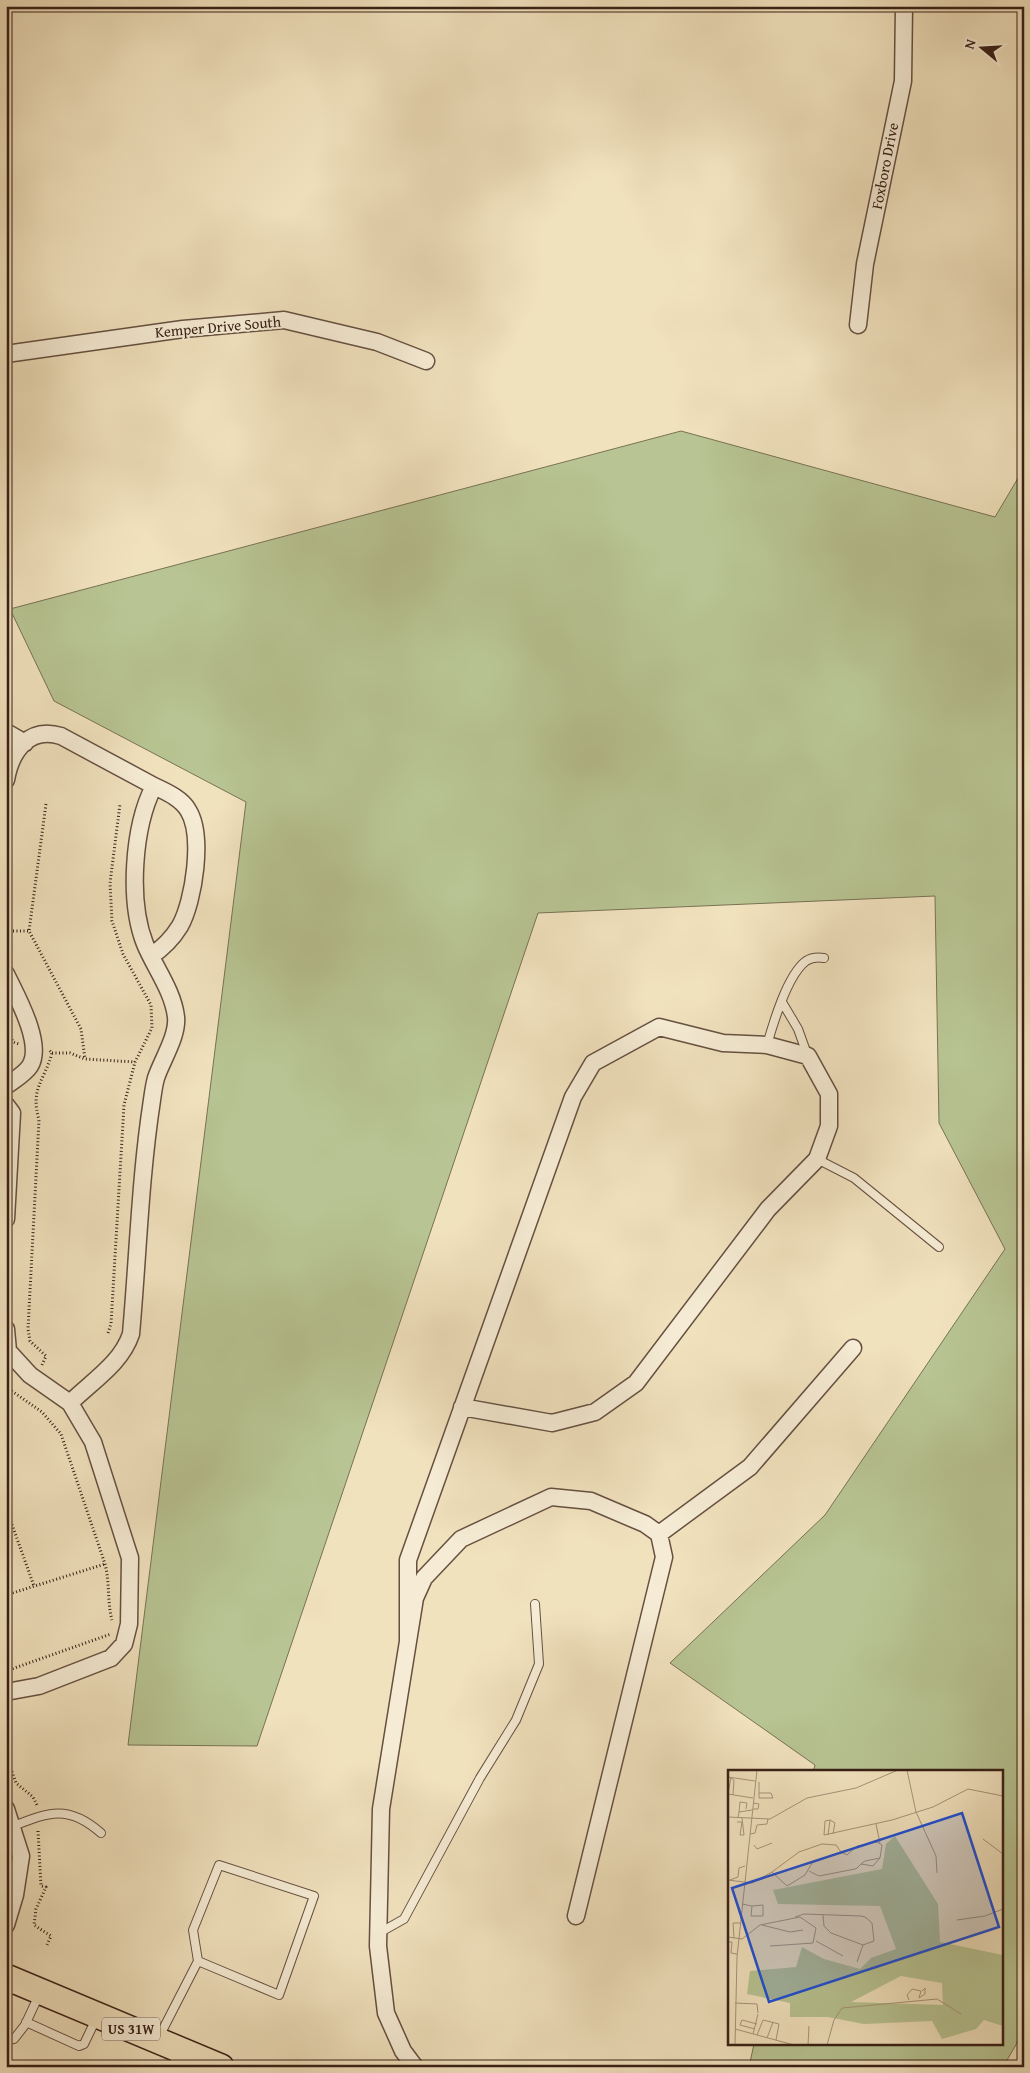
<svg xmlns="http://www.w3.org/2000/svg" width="1030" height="2073" viewBox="0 0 1030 2073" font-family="'Gentium Book Plus',serif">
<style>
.green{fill:#b8c493;stroke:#787255}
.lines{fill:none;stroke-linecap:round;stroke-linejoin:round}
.lane-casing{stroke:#665041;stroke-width:10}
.street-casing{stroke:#665041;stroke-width:19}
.primary-casing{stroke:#382017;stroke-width:28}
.path{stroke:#382017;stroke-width:3;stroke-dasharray:1 2.5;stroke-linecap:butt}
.lane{stroke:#f6ecd5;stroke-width:8}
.street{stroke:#f6ecd5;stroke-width:16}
.primary{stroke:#f1e2be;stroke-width:25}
.labels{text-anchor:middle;stroke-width:4;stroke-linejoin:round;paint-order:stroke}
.shield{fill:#f6ecd5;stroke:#715d50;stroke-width:1}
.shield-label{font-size:14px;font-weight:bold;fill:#382017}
.street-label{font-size:15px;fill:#382017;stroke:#f6ecd5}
.inset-road{fill:none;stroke:#a7947b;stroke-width:1}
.view{fill:#1d4ed8;fill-opacity:0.15;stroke:#1d4ed8;stroke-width:2.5}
.inset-edge{fill:none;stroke:#382017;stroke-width:2.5}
</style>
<rect width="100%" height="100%" fill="#f1e2be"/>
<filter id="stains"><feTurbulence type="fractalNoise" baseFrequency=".004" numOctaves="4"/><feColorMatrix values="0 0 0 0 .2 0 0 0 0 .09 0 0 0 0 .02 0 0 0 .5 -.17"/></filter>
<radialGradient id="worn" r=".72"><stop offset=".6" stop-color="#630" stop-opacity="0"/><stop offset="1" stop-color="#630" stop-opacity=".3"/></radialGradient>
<path class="green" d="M681,431L995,517L1024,468V2031L1003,2067H749L754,2044H1001V1772H813L815,1765L670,1663L825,1515L1005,1249L939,1123L935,896L538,913L257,1746L128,1745L246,802L54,701L10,609Z"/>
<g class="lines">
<defs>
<path id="lane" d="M782,1002L798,1029L807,1054
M767,1045C773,1024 787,975 806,961C812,957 818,957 824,958
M817,1159L854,1178L939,1247
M11,1827C49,1812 68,1804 101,1833
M379,1933L404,1919L480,1778L516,1720L539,1664L535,1604
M26,2022L79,2046L84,2044L96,2019
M159,2037L198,1961L279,1995L314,1896L219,1865L193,1930L198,1961
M6,2040L14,2039L25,2025L39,1995
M172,2067L179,2052"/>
<path id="street" d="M858,325L865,264L903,81L904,6
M6,354L183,329L284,320L377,342L426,361
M6,732L25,743
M6,780C11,751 29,726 61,736L154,786
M6,974C16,995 44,1044 30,1066C25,1074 14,1080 6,1086
M6,1105L12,1113L6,1219
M6,1329L8,1351L30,1375L70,1403L93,1442L130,1558L129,1624L124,1644L111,1658L39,1686L6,1692
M70,1403C92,1381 121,1364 131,1334C138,1256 140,1178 152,1100C153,1093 154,1085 156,1078C162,1060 178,1036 176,1017C173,991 155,968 145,944C128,901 133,827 154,786C166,792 181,798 188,810C204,835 194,901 180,926C172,939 163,948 151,956
M659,1534L750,1467L853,1348
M408,1640V1560L573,1097L593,1063L659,1027L723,1043L767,1045L808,1056L829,1094V1126L817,1159L768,1209L636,1383L595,1412L552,1423L462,1407
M6,1809L21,1856L15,1895L6,1925
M415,2067L403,2051L386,2013L378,1946L381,1809L415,1598L424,1578L461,1539L551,1497L591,1501L645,1524L659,1534L664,1557L576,1916"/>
<path id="primary" d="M6,1977L221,2067"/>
</defs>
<use href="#lane" class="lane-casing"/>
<use href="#street" class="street-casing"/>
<use href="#primary" class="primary-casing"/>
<path class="path" d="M46,804L29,931L81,1029L85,1059
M6,931H29
M6,1027L13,1042L19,1044
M52,1053H70L85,1059L135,1062
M108,1333L111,1324L124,1105L135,1062L152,1028L151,1005L123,954L112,921L110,883L120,804
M42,1365L46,1356L30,1341L28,1329L39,1120C30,1088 44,1082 52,1053L48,1049
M6,1387L42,1412L61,1434L105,1564C110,1583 107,1601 112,1620
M6,1508L34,1586
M6,1595L105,1564
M6,1671L111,1634
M6,1755L16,1783L33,1797L38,1807
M38,1831L41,1886L46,1887L36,1909L34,1925L51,1936L47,1945"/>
<use href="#lane" class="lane"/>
<use href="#street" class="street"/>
<use href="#primary" class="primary"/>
</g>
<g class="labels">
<rect class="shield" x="102" y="2017.5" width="58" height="23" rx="4"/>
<g class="shield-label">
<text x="131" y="2034">US 31W</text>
</g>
<g class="street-label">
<text transform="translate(885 166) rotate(-79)" y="5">Foxboro Drive</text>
<text transform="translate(218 327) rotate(-5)" y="5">Kemper Drive South</text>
</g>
</g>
<g transform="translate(728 1770)">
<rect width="275" height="275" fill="#f1e2be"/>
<path d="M167,66L210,134L212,172L275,185V256L256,250L248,259L214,269L204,251L136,254L100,247H62V233L19,224L22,201L68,197L74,177L96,189L132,199L143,188L168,179L152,136L50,134L45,120L154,99L158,74ZM173,206L214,213L215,235L123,232Z" fill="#b8c493" fill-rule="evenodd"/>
<path class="inset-road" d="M179,0L188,42L208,86L209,103M0,7L27,11M3,8L6,10L5,25M31,23H43L45,28H31V12M0,24L25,28M0,24L3,7M25,39H30L31,34L25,33M11,42L12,32L19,33L18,39M0,47L42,49L79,28L128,18L170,0M10,48L11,42L24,40M102,50L97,51L96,65L164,50L205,37L240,19L275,26M102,50L107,53L105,64M9,52H14L12,65H16L14,48M148,54L152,73M22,64L27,63L29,55L39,54L40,49M100,65L102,50M255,69L275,84M26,75L29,79L44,73M113,82L119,85L129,76L149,72L154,75L152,88M81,101L91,106L127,99L129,98L134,93L137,91L152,88L145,96L133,94M0,110L24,113L44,102L59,116L77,105L84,93L113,82L108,75L94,74L71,82L44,102M2,110L10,107L11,98L17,96M14,134L24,136L23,146H35V135L24,136M67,147L76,144L133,146L137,147L144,153L146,171L135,175L103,163L96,156L95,145M229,150L257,146L275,139M34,155L62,162L75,160M0,167L14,169L32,155L72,147L88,158L85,173L42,176M6,168L5,153H12M88,171L115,186M0,172H4L3,183L9,184M129,192L135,175M191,228L197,224V218L194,221M181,230L179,225L184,219L193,221L191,228M7,233L29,234L30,243M12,255L14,250L29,254M12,255L27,259M7,259L66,275M25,264L30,244M29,265L35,250L51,254L48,270M39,268L45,252M7,275L9,187L29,0M80,275L81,256M99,275L106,250L114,238L209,229L233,244"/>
<path class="view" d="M234,43L271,157L41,232L4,118Z"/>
<rect width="275" height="275" class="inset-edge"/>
</g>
<rect width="1030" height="2073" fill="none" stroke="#f1e2be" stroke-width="25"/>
<rect x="8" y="8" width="1015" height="2058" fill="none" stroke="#382017" stroke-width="2.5"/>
<rect x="12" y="12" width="1005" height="2048" fill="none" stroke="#382017"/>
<g transform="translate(982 48) rotate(288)" stroke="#f6ecd5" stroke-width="4" paint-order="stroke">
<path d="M0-4L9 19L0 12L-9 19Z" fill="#382017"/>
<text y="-8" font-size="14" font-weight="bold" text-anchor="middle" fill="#382017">N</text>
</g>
<rect width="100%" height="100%" filter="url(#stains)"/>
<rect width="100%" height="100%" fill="url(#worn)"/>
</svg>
